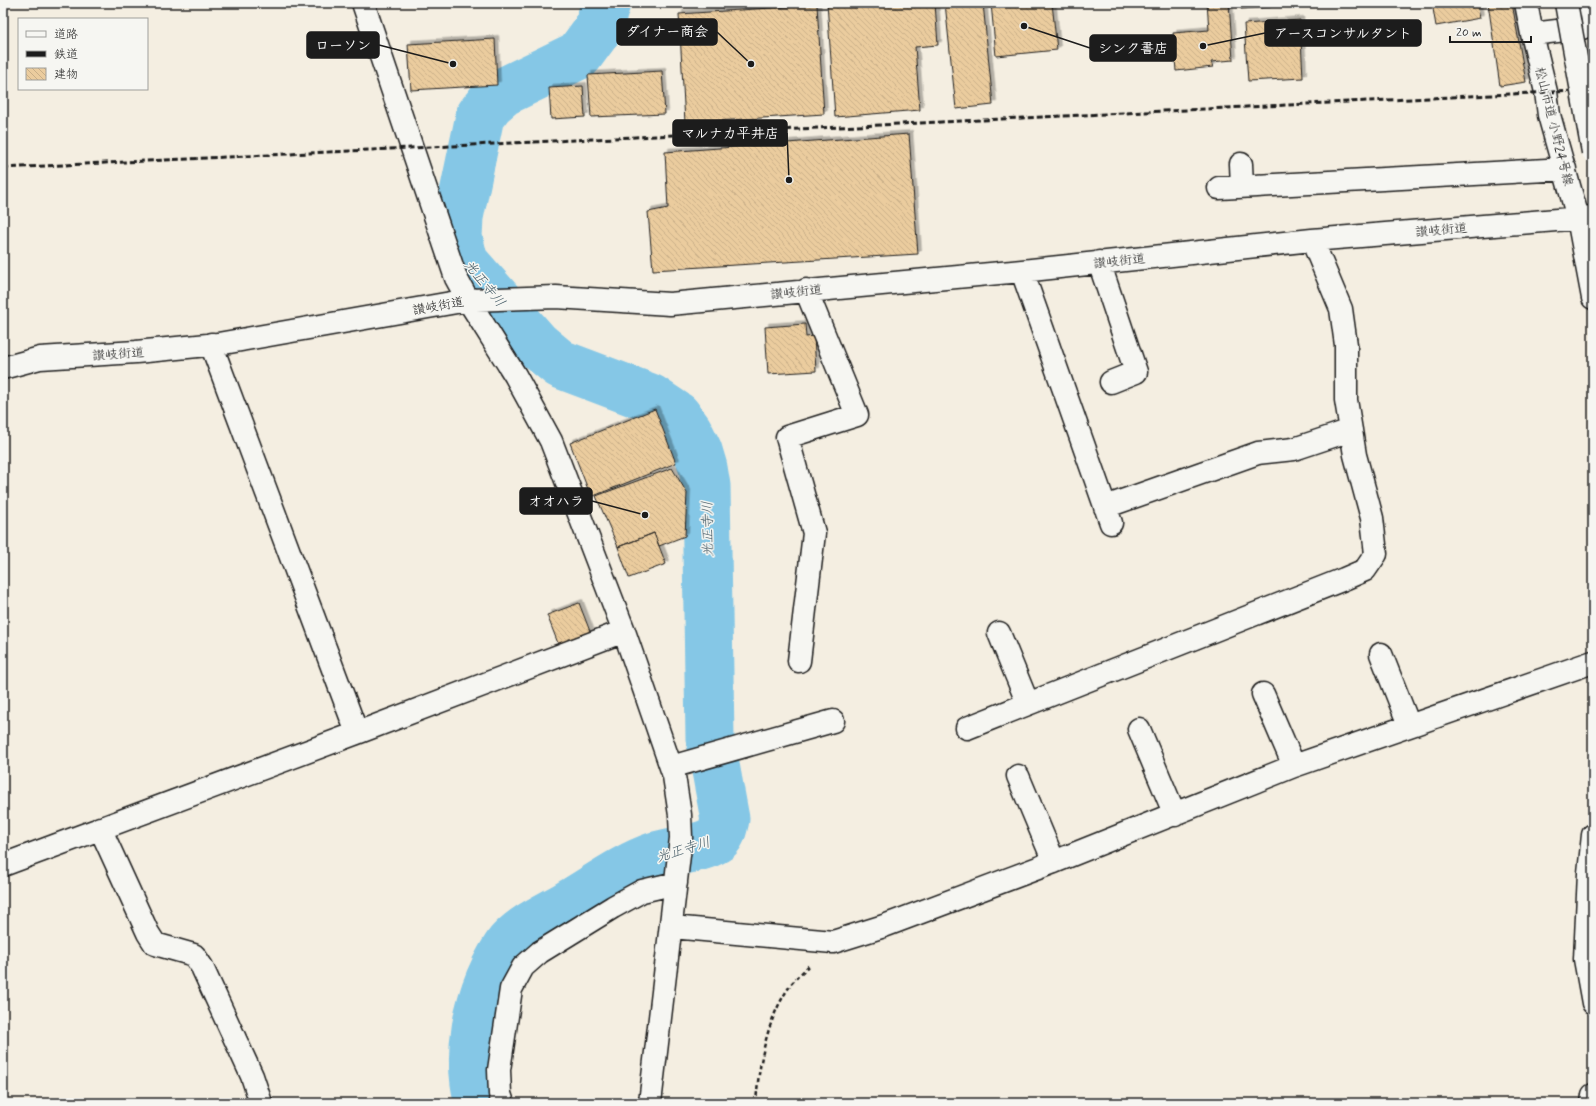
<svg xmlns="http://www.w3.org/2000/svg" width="1596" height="1106" viewBox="0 0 1596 1106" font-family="Mynerve,'Klee One',sans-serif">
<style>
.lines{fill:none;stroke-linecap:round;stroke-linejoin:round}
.river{stroke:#85c7e6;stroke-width:49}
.building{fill:url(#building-back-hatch);stroke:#1c1c1c;filter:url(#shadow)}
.minor-casing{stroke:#1c1c1c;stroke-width:25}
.path{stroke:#1c1c1c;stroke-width:2.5;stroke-dasharray:4 3;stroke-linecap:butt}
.minor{stroke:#f6f6f2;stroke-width:22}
.rail{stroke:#1c1c1c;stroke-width:3;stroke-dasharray:6 3;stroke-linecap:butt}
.minor-bridge-casing{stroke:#1c1c1c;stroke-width:25;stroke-linecap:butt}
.minor-bridge{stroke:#f6f6f2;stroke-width:22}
.labels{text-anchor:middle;stroke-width:3;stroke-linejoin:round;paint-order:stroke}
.street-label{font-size:13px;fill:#1c1c1c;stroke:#f6f6f2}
.water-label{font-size:14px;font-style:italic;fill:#415863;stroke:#f6f6f2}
.leader{fill:none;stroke:#1c1c1c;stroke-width:1.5}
.callout-dot{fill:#1c1c1c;stroke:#f6f6f2;stroke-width:1.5}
.callout{fill:#1c1c1c;stroke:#1c1c1c;stroke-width:1.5}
.callout-label{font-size:14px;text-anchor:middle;font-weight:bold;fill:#fff}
</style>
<defs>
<pattern id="building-back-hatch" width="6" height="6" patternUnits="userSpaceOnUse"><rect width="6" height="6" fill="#ebcc9e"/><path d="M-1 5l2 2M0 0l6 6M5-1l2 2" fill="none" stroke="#c9af88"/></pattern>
<filter id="shadow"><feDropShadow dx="3.5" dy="-3.5" stdDeviation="0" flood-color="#0004"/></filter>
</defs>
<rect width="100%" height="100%" fill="#f4eee1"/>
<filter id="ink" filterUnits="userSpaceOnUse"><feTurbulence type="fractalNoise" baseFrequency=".025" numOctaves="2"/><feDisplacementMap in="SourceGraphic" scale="8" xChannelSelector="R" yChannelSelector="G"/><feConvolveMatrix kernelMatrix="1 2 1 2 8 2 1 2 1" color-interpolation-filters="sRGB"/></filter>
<g filter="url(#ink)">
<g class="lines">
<path class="river" d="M479,1103C466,1055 477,999 501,957C504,952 507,946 511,942C527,925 549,916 569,904C598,887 624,867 656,856C672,851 701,849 715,840C722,836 723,827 725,819L710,738L706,486L703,468L698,451L688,431L677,416L650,398L560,364L536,344L464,262L458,237L459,217L480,116L490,103L503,92L579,55L598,29L606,3"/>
</g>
<path class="building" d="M827,3H935L938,45L915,47L920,110L835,117Z
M945,3H983L993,105L956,109Z
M991,3H1052L1057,50L996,56Z
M1207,3H1229L1233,60L1211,62L1213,67L1176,71L1173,33L1209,30Z
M1241,3H1270L1271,7L1241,9Z
M1432,3H1477L1480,18L1436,26Z
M1488,3H1512L1526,82L1500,86Z
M817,5L824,114L685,123L679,14Z
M1300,20L1303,78L1248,81L1244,24Z
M495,39L497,85L411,90L408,44Z
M662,71L665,114L591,117L588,75Z
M583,86L585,117L551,119L549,88Z
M909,134L918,254L653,270L648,212L668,208L665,152Z
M805,324L806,337L814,336L816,371L768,374L765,327Z
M655,409L676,463L591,497L570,443Z
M672,468L687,493L685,536L659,546L654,533L618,547L596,496Z
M654,533L666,564L629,578L618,547Z
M579,603L593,639L561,651L547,615Z"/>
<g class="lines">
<defs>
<path id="minor" d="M363,3L456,278L468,300L515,375L551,441L624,631L674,776L680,815L681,838L650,1103
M1526,3L1532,34L1546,92L1549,115L1578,218L1593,298
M1532,34L1582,28L1590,3
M1241,164L1242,186
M1219,188L1565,169
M1099,262L1136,372L1111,382
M1022,271L1111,523
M211,344L357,733
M3,368L40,358L136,352L218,344L468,300L556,297L670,304L1022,271L1312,240L1593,217
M1105,507L1258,453L1294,449L1351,430
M999,633L1028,704
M1381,654L1409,725
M799,661L814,533L787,437L857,415L806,290
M1263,694L1294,766
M967,728L1344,579L1365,570L1376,554L1372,518L1355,455L1346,400V345L1341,309L1312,240
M1139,729L1175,815
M671,767L833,721
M1018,776L1054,862
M100,828L148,933L155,944L194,955L202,967L252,1076L261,1103
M1593,835L1589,873L1585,959L1593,1003
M3,865L357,733L624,631
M672,927L833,942L884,926L1054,862L1294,766L1593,662
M503,1103L500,1094L499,1070L511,989L523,967L540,952L613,907L642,891L676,883
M1592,1103L1593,1095"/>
</defs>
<use href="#minor" class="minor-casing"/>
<path class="path" d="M756,1103C759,1062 767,1017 792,983C797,977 804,971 809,965"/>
<use href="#minor" class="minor"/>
<path class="rail" d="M3,168L1593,90"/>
<defs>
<path id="minor-bridge" d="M1566,3L1593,152"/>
</defs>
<use href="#minor-bridge" class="minor-bridge-casing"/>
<use href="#minor-bridge" class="minor-bridge"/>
</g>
</g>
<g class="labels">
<g class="street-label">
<text transform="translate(1555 126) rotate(76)" y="5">松山市道 小野24号線</text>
<text transform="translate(1441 229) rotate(-5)" y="5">讃岐街道</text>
<text transform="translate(1119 260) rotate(-6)" y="5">讃岐街道</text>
<text transform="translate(796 291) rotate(-6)" y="5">讃岐街道</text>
<text transform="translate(438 305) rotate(-10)" y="5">讃岐街道</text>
<text transform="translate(118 353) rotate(-4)" y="5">讃岐街道</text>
</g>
<g class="water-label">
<text transform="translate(485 283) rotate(51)" y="5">光正寺川</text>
<text transform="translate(707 529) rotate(-91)" y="5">光正寺川</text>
<text transform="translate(683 849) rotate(-17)" y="5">光正寺川</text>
</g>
</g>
<path class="leader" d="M751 64L717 32M1203 46L1265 33M453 64L379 45M1024 26L1090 48M789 180L787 133M645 515L592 501"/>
<g class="callout-dot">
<circle cx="751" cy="64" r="4"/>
<circle cx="1203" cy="46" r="4"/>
<circle cx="453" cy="64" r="4"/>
<circle cx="1024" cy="26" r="4"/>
<circle cx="789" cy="180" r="4"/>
<circle cx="645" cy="515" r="4"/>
</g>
<g class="callout">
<rect x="617" y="19" width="100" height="26" rx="4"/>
<rect x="1265" y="20" width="156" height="26" rx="4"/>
<rect x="307" y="32" width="72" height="26" rx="4"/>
<rect x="1090" y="35" width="86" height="26" rx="4"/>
<rect x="673" y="120" width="114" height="26" rx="4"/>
<rect x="520" y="488" width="72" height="26" rx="4"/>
</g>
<g class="callout-label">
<text x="667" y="36">ダイナー商会</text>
<text x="1343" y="38">アースコンサルタント</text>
<text x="343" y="50">ローソン</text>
<text x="1133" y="53">シンク書店</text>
<text x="730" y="138">マルナカ平井店</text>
<text x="556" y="506">オオハラ</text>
</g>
<rect width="1596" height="1106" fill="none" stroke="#f6f6f2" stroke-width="16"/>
<rect x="8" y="8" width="1580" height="1090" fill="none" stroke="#1c1c1c" stroke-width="1.5" filter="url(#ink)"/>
<rect x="18" y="18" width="130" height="72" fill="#f6f6f2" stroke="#9f9f9c"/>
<rect x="26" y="31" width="20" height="6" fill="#f6f6f2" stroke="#9f9f9c"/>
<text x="54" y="38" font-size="12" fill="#1c1c1c">道路</text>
<rect x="26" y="51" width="20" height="6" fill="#1c1c1c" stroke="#9f9f9c"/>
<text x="54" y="58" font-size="12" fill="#1c1c1c">鉄道</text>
<rect x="26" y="68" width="20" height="12" fill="url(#building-back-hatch)" stroke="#9f9f9c"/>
<text x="54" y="78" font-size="12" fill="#1c1c1c">建物</text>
<path d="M1450 36v6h81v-6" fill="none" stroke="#1c1c1c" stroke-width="2"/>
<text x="1456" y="36" font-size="12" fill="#1c1c1c" stroke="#f6f6f2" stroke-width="3" paint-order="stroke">20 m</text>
</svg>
